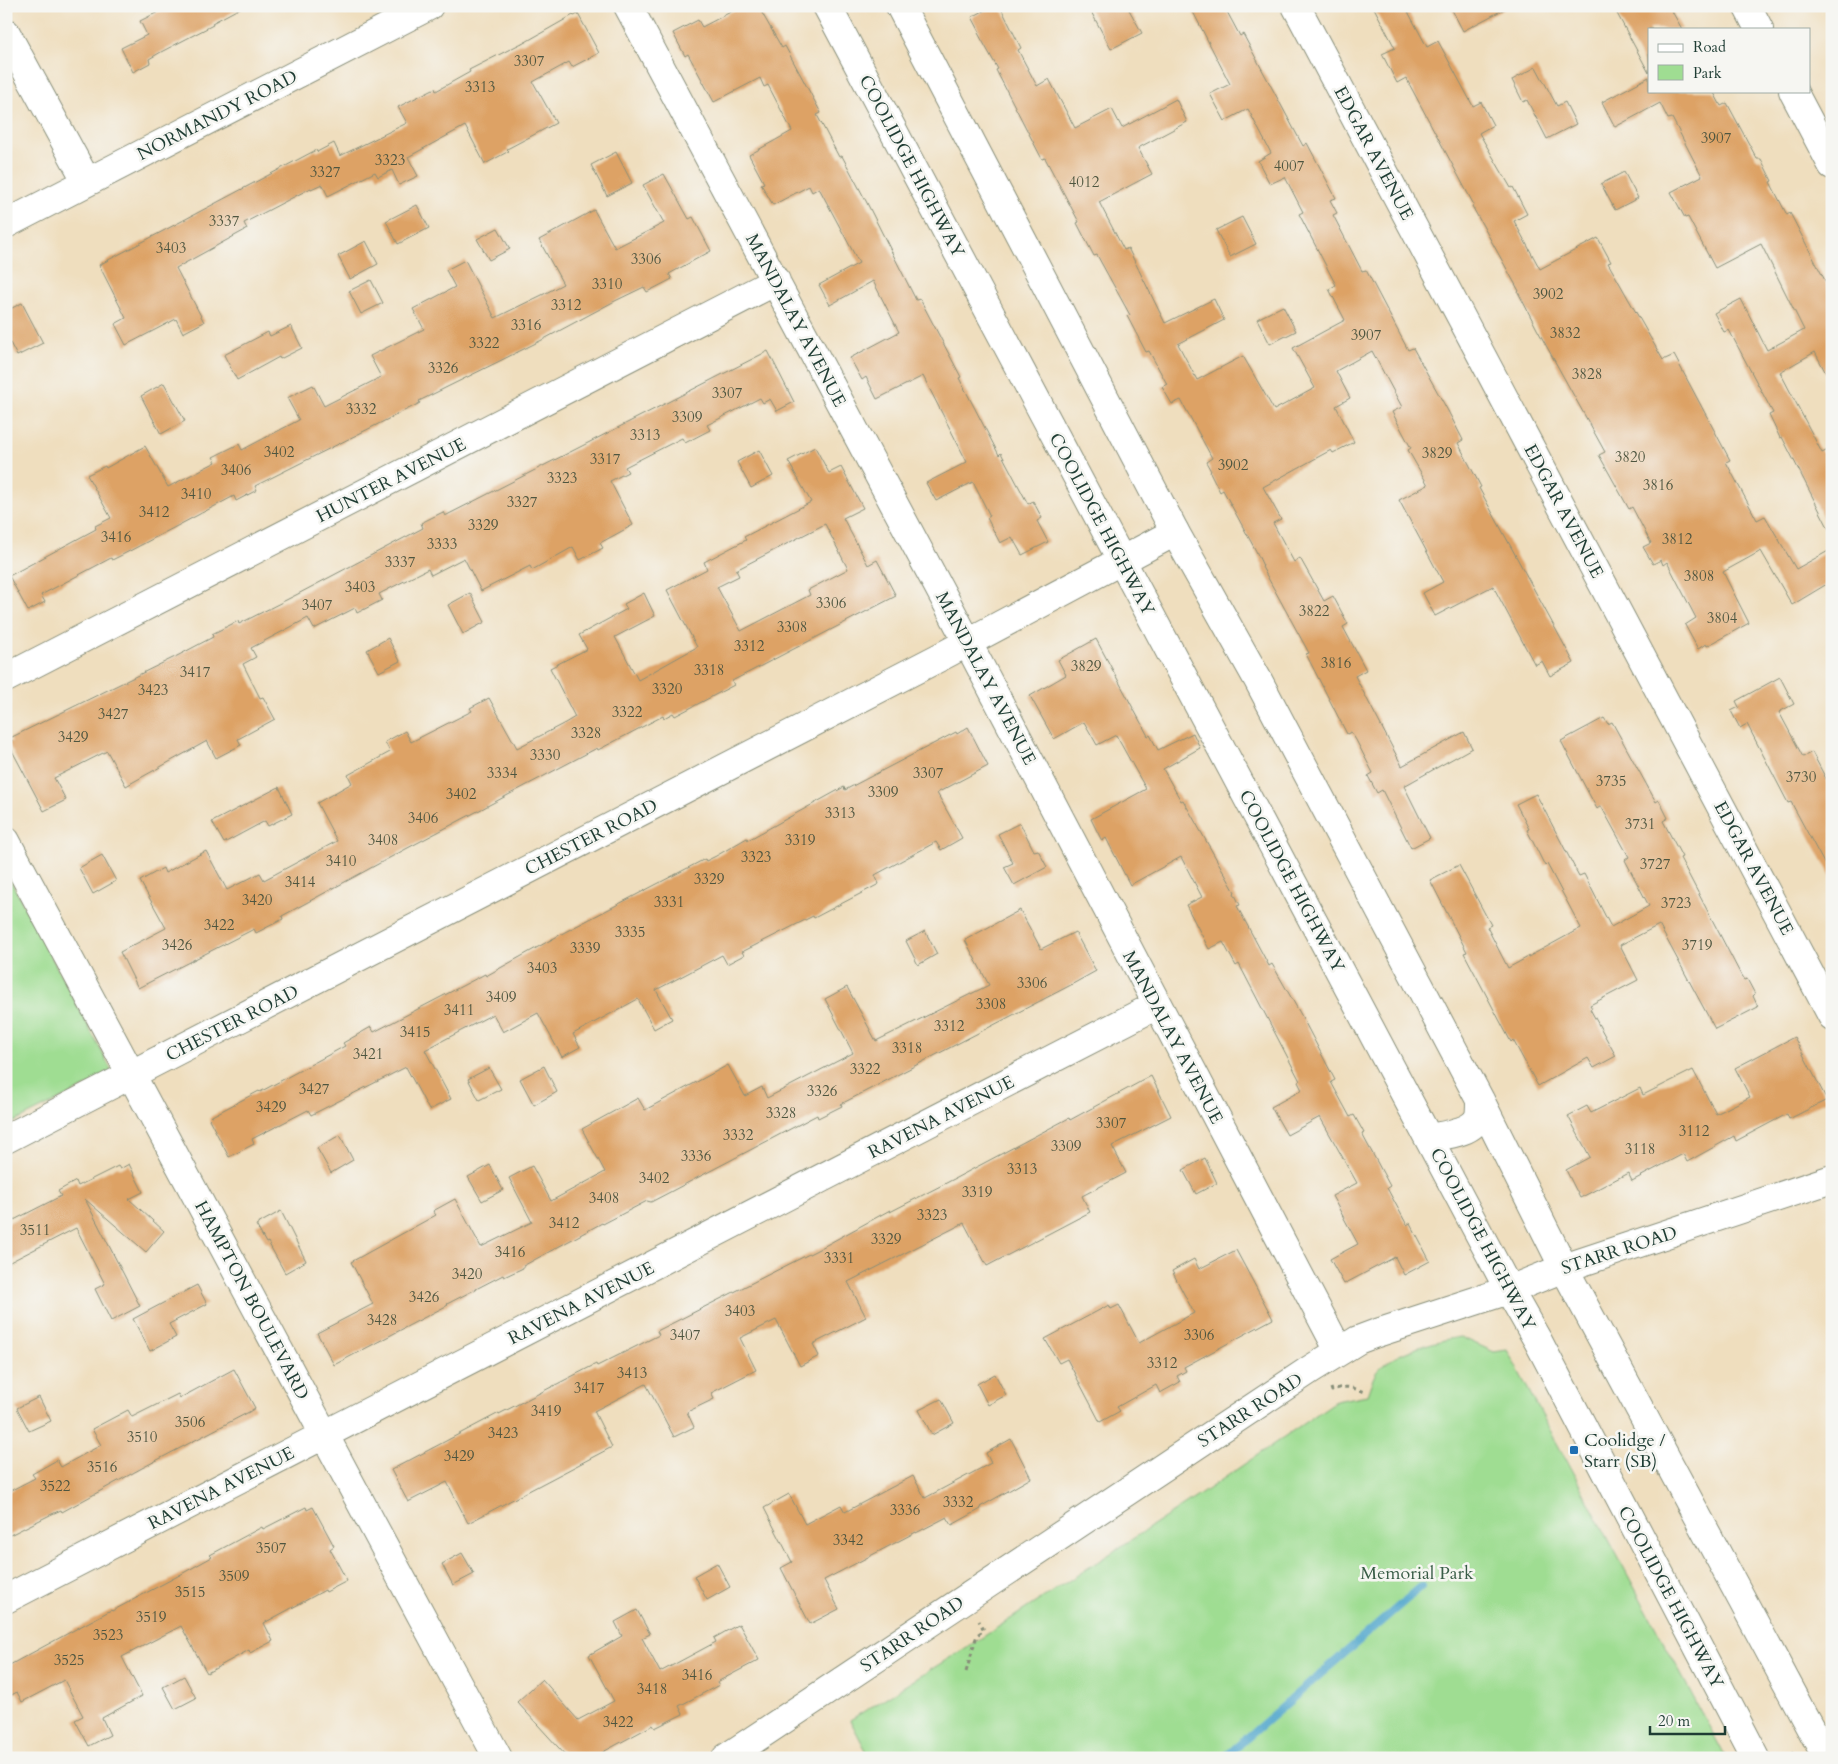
<svg xmlns="http://www.w3.org/2000/svg" width="1838" height="1764" viewBox="0 0 1838 1764" font-family="Cardo,serif">
<style>
.green{fill:#9fdd92;stroke:#5f8d63}
.lines{fill:none;stroke-linecap:round;stroke-linejoin:round}
.stream{stroke:#50a6cc;stroke-width:8}
.building{fill:#dda265;fill-rule:evenodd}
.minor-casing{stroke:#878e79;stroke-width:30}
.major-casing{stroke:#878e79;stroke-width:30}
.path{stroke:#878e79;stroke-width:3;stroke-dasharray:4 4;stroke-linecap:butt}
.minor{stroke:#fff;stroke-width:28}
.major{stroke:#fff;stroke-width:28}
.poi-dot{fill:#1f6fb2;stroke:#f6f6f2;stroke-width:2}
.labels{text-anchor:middle;stroke-width:5;stroke-linejoin:round;paint-order:stroke}
.number-label{font-size:15px;fill:#4e5640}
.street-label{font-size:18px;fill:#1f3d34;stroke:#f6f6f2}
.poi-label{font-size:18px;fill:#1f3d34;stroke:#f6f6f2;text-anchor:start}
.park-label{font-size:18px;fill:#395d47;stroke:#f6f6f2}
</style>
<rect width="100%" height="100%" fill="#f6f6f2"/>
<filter id="ink" filterUnits="userSpaceOnUse"><feTurbulence type="fractalNoise" baseFrequency=".02" numOctaves="2"/><feDisplacementMap in="SourceGraphic" scale="10" xChannelSelector="R" yChannelSelector="G"/><feConvolveMatrix kernelMatrix="1 2 1 2 8 2 1 2 1" color-interpolation-filters="sRGB"/></filter>
<filter id="wash" filterUnits="userSpaceOnUse"><feTurbulence type="fractalNoise" baseFrequency=".0096" numOctaves="4" result="noise"/><feDisplacementMap in="SourceGraphic" scale="20" xChannelSelector="R" yChannelSelector="G"/><feGaussianBlur stdDeviation="1.12" result="paint"/><feColorMatrix in="noise" values="0 0 0 0 0 0 0 0 0 0 0 0 0 0 0 0 0 1.4 0 .05"/><feComposite in="paint" operator="in"/></filter>
<g filter="url(#wash)">
<rect width="100%" height="100%" fill="#efdebe"/>
<path class="green" d="M6,872L113,1073L6,1126Z
M1461,1337L1494,1352L1507,1350L1726,1758H870L850,1720L983,1637L1201,1494L1336,1401L1367,1395C1370,1387 1373,1376 1378,1370C1394,1352 1438,1340 1461,1337Z"/>
<g class="lines">
<path class="stream" d="M1224,1758L1422,1586"/>
</g>
<g id="blocks">
<path class="building" d="M170,6H244L212,23L213,25L161,52L149,59L150,63L133,72L121,48L147,35L140,21Z
M742,6H758L782,48L785,46L821,113L817,115L839,157L842,156L866,201L916,300L920,299L961,377L959,378L999,455L1001,453L1028,504L1033,501L1042,518L1037,521L1048,542L1022,555L1012,537L1000,543L987,518L990,516L973,482L936,501L926,483L967,462L923,376L877,399L866,377L862,380L850,358L899,332L873,281L830,305L819,285L859,263L819,188L812,192L809,186L773,205L761,184L764,183L749,155L792,131L768,85L764,87L760,78L714,102L688,54L685,56L673,33L698,20L702,27Z
M993,6H1000L1021,48L1018,50L1037,86L1049,79L1075,128L1112,109L1122,128L1176,99L1187,122L1138,148L1152,174L1099,202L1124,250L1128,248L1165,323L1214,299L1224,320L1178,344L1197,380L1243,356L1274,410L1315,388L1293,348L1345,320L1329,289L1336,285L1299,214L1303,212L1285,177L1270,184L1258,161L1271,153L1248,109L1225,121L1210,94L1230,84L1190,6H1224L1240,36L1243,34L1303,146L1307,143L1336,198L1330,200L1337,213L1333,215L1362,271L1366,270L1408,350L1413,348L1448,411L1463,440L1458,443L1481,487L1479,488L1574,663L1550,676L1542,661L1535,665L1493,586L1435,616L1423,593L1443,582L1399,500L1428,485L1408,450L1411,448L1392,412L1402,407L1372,351L1336,371L1350,398L1336,406L1354,442L1333,453L1331,450L1263,487L1281,519L1273,523L1294,562L1300,558L1324,601L1333,596L1348,624L1343,627L1366,670L1355,676L1402,766L1464,732L1472,748L1404,786L1430,838L1411,848L1382,790L1377,793L1368,776L1373,773L1356,740L1351,732L1347,734L1306,654L1309,653L1262,567L1263,566L1256,551L1223,490L1220,492L1210,472L1211,471L1206,462L1212,458L1181,400L1172,404L1162,387L1167,384L1149,351L1146,352L1127,316L1130,315L1097,255L1094,256L1077,223L1079,222L1045,158L1042,159L996,70L998,69L978,33L980,32L972,17Z
M1088,6H1127L1142,33L1111,49Z
M1373,6H1405L1427,47L1438,41L1473,106L1481,102L1493,125L1479,133L1511,188L1513,187L1527,214L1514,221L1540,269L1598,238L1611,262L1608,263L1663,360L1674,355L1730,460L1726,462L1757,520L1765,516L1796,569L1832,549V581L1792,605L1761,551L1723,572L1749,623L1707,646L1706,644L1698,649L1685,625L1696,618L1667,562L1663,565L1661,560L1653,564L1643,547L1651,543L1632,507L1629,509L1599,455L1605,452L1537,329L1518,292L1519,291L1472,206L1474,205L1406,78L1397,83L1382,54L1395,48Z
M1450,6H1510L1463,31Z
M1613,6H1669L1682,29H1649V73Z
M578,14L599,53L572,67L569,62L533,82L556,123L507,149L509,151L485,164L465,126L408,157L418,176L399,185L392,170L378,177L375,172L328,196L322,184L311,189V188L244,223L247,229L176,268L204,322L183,333L176,319L126,345L115,324L126,318L99,265L316,150L317,152L334,143L340,156L407,123L398,107L435,88L436,91L470,72L469,70L522,43V44L573,15L574,16Z
M1536,67L1557,106L1565,102L1576,124L1547,139L1527,100L1523,102L1512,80Z
M1649,77V91H1713L1721,106L1727,103L1757,159H1761L1772,181L1770,182L1787,215L1790,213L1832,294V385L1815,352L1780,372L1822,453L1832,448V535L1782,437L1780,438L1769,415L1773,413L1729,330L1724,332L1714,313L1741,299L1767,350L1804,330L1761,244L1715,268L1688,217L1685,218L1671,192L1702,176L1672,118L1668,119L1660,103L1615,127L1602,102Z
M616,152L632,183L607,196L591,165Z
M1624,172L1638,198L1615,210L1601,184Z
M664,174L689,219L693,217L711,251L669,274L672,279L647,292L644,287L613,302L544,339L419,401L420,403L255,486L257,490L236,501L234,496L122,555L112,560L111,558L41,595L45,602L28,611L9,576L96,529L95,526L111,518L87,475L105,466L106,468L145,446L168,487L216,462L213,457L239,444L242,450L299,420L287,398L313,385L324,406L381,377L370,356L424,329L413,309L455,287L446,270L465,260L495,318L544,294L563,284L539,240L594,210L615,248L664,223L643,185Z
M417,205L429,228L398,244L386,221Z
M1242,217L1256,244L1230,257L1216,230Z
M498,228L510,249L489,260L477,239Z
M366,241L378,264L350,279L338,256Z
M371,280L383,303L361,314L349,291Z
M22,303L43,343L17,356L6,335V311Z
M1283,306L1296,331L1270,344L1257,319Z
M291,326L302,348L280,359L279,357L237,380L224,355L268,332L270,336Z
M768,351L794,402L777,411L770,399L763,403L760,398L707,425L710,430L685,443L682,438L625,467L628,472L610,481L633,525L600,543L603,548L580,560L573,547L532,570L530,566L481,591L464,558L431,575L428,569L379,594L382,600L357,613L355,608L314,629L308,618L251,648L256,657L243,664L260,698L263,697L275,719L238,739L241,745L216,758L207,741L126,786L107,751L54,778L66,800L44,811L8,743L12,741L10,738L177,656L213,637L212,634L238,621L239,624L296,595L423,528L421,523L443,512L445,516Z
M164,383L185,421L161,434L141,396Z
M815,447L829,473L841,467L863,508L843,518L868,565L877,560L896,596L732,681L734,685L675,716L673,713L664,718L663,716L598,750L597,748L404,850L282,916L283,919L256,933L254,929L138,988L120,952L166,928L140,881L163,868L165,873L206,851L227,890L260,873L264,880L337,841L317,803L352,783L348,775L390,752L385,742L405,731L411,742L472,711L470,708L489,698L517,748L565,723L575,717L550,668L587,649L579,635L627,609L624,604L644,593L655,616L615,637L638,680L697,647L667,590L707,569L704,562L746,540L744,537L811,502L788,461ZM825,524L848,569L808,590L810,595L741,631L717,587L739,576L736,570Z
M759,450L773,476L751,488L737,462Z
M470,593L485,622L463,634L448,605Z
M388,638L400,661L379,672L367,650Z
M1096,639L1148,736L1150,735L1158,750L1193,733L1200,748L1163,769L1181,801L1183,800L1235,892L1234,893L1240,905L1237,906L1269,966L1272,964L1300,1013L1335,1080L1331,1082L1350,1117L1354,1115L1364,1133L1362,1134L1390,1186L1387,1188L1407,1225L1410,1223L1430,1261L1404,1275L1395,1257L1344,1284L1330,1259L1358,1244L1332,1196L1357,1183L1320,1117L1287,1135L1271,1107L1302,1090L1298,1082L1300,1081L1239,964L1236,966L1223,942L1209,949L1186,905L1202,897L1181,857L1130,885L1106,838L1102,841L1091,819L1146,789L1116,735L1097,745L1084,722L1054,739L1030,696L1066,675L1058,660Z
M1780,677L1794,704L1779,712L1803,757L1812,752L1832,790V878L1791,802L1788,803L1747,724L1740,728L1731,711L1739,707L1736,701Z
M1604,718L1608,724L1612,722L1656,802L1659,800L1668,818L1663,821L1682,857L1680,858L1742,977L1744,980L1747,979L1755,994L1753,996L1758,1007L1715,1029L1659,925L1620,945L1638,980L1590,1005L1592,1008L1590,1009L1616,1056L1594,1068L1588,1058L1538,1086L1513,1040L1511,1042L1464,953L1467,952L1430,880L1459,865L1491,925L1487,927L1508,968L1581,928L1547,864L1545,866L1527,830L1529,829L1516,804L1536,794L1579,876L1584,874L1611,927L1649,906L1625,860L1629,857L1601,806L1597,809L1561,741Z
M968,727L988,766L937,793L962,838L941,850L936,842L875,875L879,884L814,918L813,916L742,952L744,955L727,964L722,955L656,990L672,1019L654,1029L638,999L573,1034L580,1047L562,1057L538,1013L503,1032L493,1014L425,1050L451,1099L429,1110L406,1067L311,1115L308,1110L252,1139L254,1144L229,1157L209,1119L212,1116L259,1091L260,1092L345,1046L343,1043L371,1027L374,1032L485,974L486,976L565,932L705,859L706,861L716,856L747,838L748,840L844,787L845,790L956,732L957,734Z
M279,787L292,814L268,826L265,821L224,843L212,822Z
M1020,823L1034,851L1038,850L1047,867L1014,885L1004,867L1013,863L998,834Z
M102,855L116,881L93,894L79,868Z
M1020,910L1041,949L1075,932L1096,971L1069,986L841,1104L842,1106L818,1118L817,1115L651,1202L647,1201L603,1224L602,1223L523,1266V1268L504,1277L503,1275L447,1304L448,1305L334,1365L317,1333L373,1304L351,1262L436,1215L433,1211L455,1199L481,1247L532,1222L509,1178L532,1166L551,1201L605,1172L582,1129L638,1098L645,1110L728,1065L745,1096L762,1087L767,1098L853,1053L825,999L847,987L876,1041L989,985L965,940Z
M925,931L937,954L918,965L906,941Z
M1794,1037L1827,1100L1789,1119L1787,1114L1736,1141L1734,1136L1687,1162L1683,1154L1632,1181L1628,1173L1580,1198L1566,1170L1590,1157L1568,1116L1587,1106L1591,1113L1640,1088L1643,1095L1693,1070L1716,1114L1750,1097L1735,1068Z
M544,1066L557,1092L534,1105L520,1079Z
M489,1068L501,1089L479,1100L468,1079Z
M1151,1076L1171,1116L1112,1146L1126,1173L1082,1196L1090,1212L987,1266L964,1223L848,1282L866,1317L813,1344L819,1356L800,1366L776,1320L740,1338L756,1370L711,1393L714,1399L687,1412L694,1427L674,1437L646,1384L594,1411L612,1447L468,1523L447,1482L408,1502L391,1470L499,1413V1414L596,1364L597,1366L659,1335L657,1331L819,1249L890,1210V1212L954,1179L1069,1118L1070,1120Z
M340,1135L353,1160L331,1173L317,1148Z
M1205,1158L1217,1183L1196,1194L1183,1170Z
M129,1164L143,1192L129,1199L164,1231L146,1252L85,1199L140,1306L111,1321L95,1289L105,1284L76,1228L6,1264V1224L61,1196L58,1191L76,1181L78,1186L118,1166L120,1169Z
M490,1165L503,1190L482,1201L468,1177Z
M281,1211L306,1261L285,1273L268,1242L266,1243L256,1225Z
M1236,1250L1273,1319L1184,1367L1186,1371L1177,1376L1180,1382L1160,1393L1156,1385L1117,1407L1120,1411L1100,1422L1067,1359L1059,1363L1045,1339L1109,1305L1111,1309L1119,1305L1139,1343L1194,1313L1172,1271L1194,1259L1199,1269Z
M197,1285L207,1304L169,1324L176,1337L150,1351L133,1319Z
M234,1369L255,1408L249,1412L142,1468L62,1512L61,1510L52,1514L6,1537V1493L35,1478L32,1474L57,1460L61,1467L101,1445L92,1429L128,1410L132,1417L178,1394L180,1398Z
M995,1374L1006,1395L988,1405L977,1384Z
M39,1397L51,1421L29,1431L17,1408Z
M941,1399L954,1423L932,1435L919,1410Z
M1011,1439L1031,1478L980,1507L981,1509L952,1525L947,1517L916,1533V1532L824,1580L839,1609L810,1624L781,1568L792,1562L764,1508L789,1494L805,1524L841,1505L845,1512L913,1476L925,1498L991,1463L986,1453Z
M306,1507L307,1510L313,1507L334,1546L330,1549L347,1581L326,1592L325,1590L264,1623L273,1641L250,1653L249,1650L207,1673L181,1626L122,1657L142,1696L102,1718L110,1735L89,1746L75,1720L83,1716L64,1680L22,1702L17,1692L6,1698V1667L111,1610L112,1611L176,1577L212,1557L210,1555L262,1527L263,1529Z
M462,1553L474,1574L453,1585L442,1564Z
M717,1563L730,1587L707,1600L694,1576Z
M637,1610L650,1634L642,1638L660,1672L716,1642L714,1638L739,1624L759,1660L717,1682L719,1685L679,1706L683,1714L655,1728L653,1725L603,1752L596,1758H568L517,1702L542,1679L578,1720L614,1701L589,1655L622,1636L615,1622Z
M184,1676L196,1698L175,1709L163,1687Z"/>
</g>
</g>
<g filter="url(#ink)">
<use href="#blocks" fill-opacity="0" stroke="#878e79" stroke-width="1"/>
<g class="lines">
<defs>
<path id="minor" d="M628,6L948,605L1339,1351
M1296,6L1832,1016
M1747,6L1759,29
M6,33L87,182
M1793,91L1832,165
M6,224L429,6
M6,678L776,281
M6,841C172,1146 333,1453 498,1758
M6,1139L944,655L1175,532
M6,1599L1157,1005
M726,1758L1311,1369L1358,1340L1374,1334L1509,1290L1564,1268L1832,1179"/>
<path id="major" d="M827,6L1509,1290L1538,1341L1756,1758
M900,6L1175,532L1258,680L1480,1100L1564,1268L1827,1758
M1429,1138C1444,1135 1473,1133 1479,1116C1480,1112 1480,1105 1480,1100"/>
</defs>
<use href="#minor" class="minor-casing"/>
<use href="#major" class="major-casing"/>
<path class="path" d="M1331,1388L1332,1391C1343,1384 1354,1388 1365,1392
M966,1672L977,1635L984,1630L979,1621
M1786,1758L1794,1754"/>
<use href="#minor" class="minor"/>
<use href="#major" class="major"/>
</g>
</g>
<rect class="poi-dot" x="1569" y="1445" width="10" height="10" rx="2.5"/>
<g class="labels">
<g class="number-label">
<text x="529" y="66">3307</text>
<text x="480" y="92">3313</text>
<text x="1716" y="143">3907</text>
<text x="390" y="165">3323</text>
<text x="1289" y="171">4007</text>
<text x="325" y="177">3327</text>
<text x="1084" y="187">4012</text>
<text x="224" y="226">3337</text>
<text x="171" y="253">3403</text>
<text x="646" y="264">3306</text>
<text x="607" y="289">3310</text>
<text x="1548" y="299">3902</text>
<text x="566" y="310">3312</text>
<text x="526" y="330">3316</text>
<text x="1565" y="338">3832</text>
<text x="1366" y="340">3907</text>
<text x="484" y="348">3322</text>
<text x="443" y="373">3326</text>
<text x="1587" y="379">3828</text>
<text x="727" y="398">3307</text>
<text x="361" y="414">3332</text>
<text x="687" y="422">3309</text>
<text x="645" y="440">3313</text>
<text x="279" y="457">3402</text>
<text x="1437" y="458">3829</text>
<text x="1630" y="462">3820</text>
<text x="605" y="464">3317</text>
<text x="1233" y="470">3902</text>
<text x="236" y="475">3406</text>
<text x="562" y="483">3323</text>
<text x="1658" y="490">3816</text>
<text x="196" y="499">3410</text>
<text x="522" y="507">3327</text>
<text x="154" y="517">3412</text>
<text x="483" y="530">3329</text>
<text x="116" y="542">3416</text>
<text x="1677" y="544">3812</text>
<text x="442" y="549">3333</text>
<text x="400" y="567">3337</text>
<text x="1699" y="581">3808</text>
<text x="360" y="592">3403</text>
<text x="831" y="608">3306</text>
<text x="317" y="610">3407</text>
<text x="1314" y="616">3822</text>
<text x="1722" y="623">3804</text>
<text x="792" y="632">3308</text>
<text x="749" y="651">3312</text>
<text x="1336" y="668">3816</text>
<text x="1086" y="671">3829</text>
<text x="709" y="675">3318</text>
<text x="195" y="677">3417</text>
<text x="667" y="694">3320</text>
<text x="153" y="695">3423</text>
<text x="627" y="717">3322</text>
<text x="113" y="719">3427</text>
<text x="586" y="738">3328</text>
<text x="73" y="742">3429</text>
<text x="545" y="760">3330</text>
<text x="502" y="778">3334</text>
<text x="928" y="778">3307</text>
<text x="1801" y="782">3730</text>
<text x="1611" y="786">3735</text>
<text x="883" y="797">3309</text>
<text x="461" y="799">3402</text>
<text x="840" y="818">3313</text>
<text x="423" y="823">3406</text>
<text x="1640" y="829">3731</text>
<text x="383" y="845">3408</text>
<text x="800" y="845">3319</text>
<text x="756" y="862">3323</text>
<text x="341" y="866">3410</text>
<text x="1655" y="869">3727</text>
<text x="709" y="884">3329</text>
<text x="300" y="887">3414</text>
<text x="257" y="905">3420</text>
<text x="669" y="907">3331</text>
<text x="1676" y="908">3723</text>
<text x="219" y="930">3422</text>
<text x="630" y="937">3335</text>
<text x="177" y="950">3426</text>
<text x="1697" y="950">3719</text>
<text x="585" y="953">3339</text>
<text x="542" y="973">3403</text>
<text x="1032" y="988">3306</text>
<text x="501" y="1002">3409</text>
<text x="991" y="1009">3308</text>
<text x="459" y="1015">3411</text>
<text x="949" y="1031">3312</text>
<text x="415" y="1037">3415</text>
<text x="907" y="1053">3318</text>
<text x="368" y="1059">3421</text>
<text x="865" y="1074">3322</text>
<text x="314" y="1094">3427</text>
<text x="822" y="1096">3326</text>
<text x="271" y="1112">3429</text>
<text x="781" y="1118">3328</text>
<text x="1111" y="1128">3307</text>
<text x="1694" y="1136">3112</text>
<text x="738" y="1140">3332</text>
<text x="1066" y="1151">3309</text>
<text x="1640" y="1154">3118</text>
<text x="696" y="1161">3336</text>
<text x="1022" y="1174">3313</text>
<text x="654" y="1183">3402</text>
<text x="977" y="1197">3319</text>
<text x="604" y="1203">3408</text>
<text x="932" y="1220">3323</text>
<text x="564" y="1228">3412</text>
<text x="35" y="1235">3511</text>
<text x="886" y="1244">3329</text>
<text x="510" y="1257">3416</text>
<text x="839" y="1263">3331</text>
<text x="467" y="1279">3420</text>
<text x="424" y="1302">3426</text>
<text x="740" y="1316">3403</text>
<text x="382" y="1325">3428</text>
<text x="685" y="1340">3407</text>
<text x="1199" y="1340">3306</text>
<text x="1162" y="1368">3312</text>
<text x="632" y="1378">3413</text>
<text x="589" y="1393">3417</text>
<text x="546" y="1416">3419</text>
<text x="190" y="1427">3506</text>
<text x="503" y="1438">3423</text>
<text x="142" y="1442">3510</text>
<text x="459" y="1461">3429</text>
<text x="102" y="1472">3516</text>
<text x="55" y="1491">3522</text>
<text x="958" y="1507">3332</text>
<text x="905" y="1515">3336</text>
<text x="848" y="1545">3342</text>
<text x="271" y="1553">3507</text>
<text x="234" y="1581">3509</text>
<text x="190" y="1597">3515</text>
<text x="151" y="1622">3519</text>
<text x="108" y="1640">3523</text>
<text x="69" y="1665">3525</text>
<text x="697" y="1680">3416</text>
<text x="652" y="1694">3418</text>
<text x="618" y="1727">3422</text>
</g>
<g class="street-label">
<text transform="translate(217 115) rotate(-27)" y="6">NORMANDY ROAD</text>
<text transform="translate(1374 153) rotate(62)" y="6">EDGAR AVENUE</text>
<text transform="translate(912 166) rotate(62)" y="6">COOLIDGE HIGHWAY</text>
<text transform="translate(796 320) rotate(62)" y="6">MANDALAY AVENUE</text>
<text transform="translate(391 480) rotate(-27)" y="6">HUNTER AVENUE</text>
<text transform="translate(1564 511) rotate(62)" y="6">EDGAR AVENUE</text>
<text transform="translate(1102 524) rotate(62)" y="6">COOLIDGE HIGHWAY</text>
<text transform="translate(986 678) rotate(62)" y="6">MANDALAY AVENUE</text>
<text transform="translate(591 837) rotate(-27)" y="6">CHESTER ROAD</text>
<text transform="translate(1754 868) rotate(62)" y="6">EDGAR AVENUE</text>
<text transform="translate(1292 881) rotate(62)" y="6">COOLIDGE HIGHWAY</text>
<text transform="translate(232 1023) rotate(-27)" y="6">CHESTER ROAD</text>
<text transform="translate(1173 1037) rotate(62)" y="6">MANDALAY AVENUE</text>
<text transform="translate(941 1117) rotate(-27)" y="6">RAVENA AVENUE</text>
<text transform="translate(1483 1239) rotate(62)" y="6">COOLIDGE HIGHWAY</text>
<text transform="translate(1619 1250) rotate(-18)" y="6">STARR ROAD</text>
<text transform="translate(252 1300) rotate(62)" y="6">HAMPTON BOULEVARD</text>
<text transform="translate(581 1303) rotate(-27)" y="6">RAVENA AVENUE</text>
<text transform="translate(1250 1410) rotate(-33)" y="6">STARR ROAD</text>
<text transform="translate(221 1488) rotate(-27)" y="6">RAVENA AVENUE</text>
<text transform="translate(1671 1597) rotate(62)" y="6">COOLIDGE HIGHWAY</text>
<text transform="translate(912 1634) rotate(-34)" y="6">STARR ROAD</text>
</g>
<g class="poi-label">
<text x="1584" y="1446">Coolidge /<tspan x="1584" dy="21">Starr (SB)</tspan></text>
</g>
<g class="park-label">
<text x="1417" y="1579">Memorial Park</text>
</g>
</g>
<rect width="1838" height="1764" fill="none" stroke="#f6f6f2" stroke-width="25"/>
<rect x="1648" y="28" width="162" height="65" fill="#f6f6f2" stroke="#a0aca6"/>
<rect x="1658" y="44" width="25" height="8" fill="#ffffff" stroke="#a0aca6"/>
<text x="1693" y="52" font-size="15" fill="#1f3d34">Road</text>
<rect x="1658" y="65" width="25" height="15" fill="#9fdd92" stroke="#a0aca6"/>
<text x="1693" y="78" font-size="15" fill="#1f3d34">Park</text>
<path d="M1650 1726v8h75v-8" fill="none" stroke="#1f3d34" stroke-width="2.5"/>
<text x="1658" y="1726" font-size="15" fill="#1f3d34" stroke="#f6f6f2" stroke-width="4" paint-order="stroke">20 m</text>
</svg>
